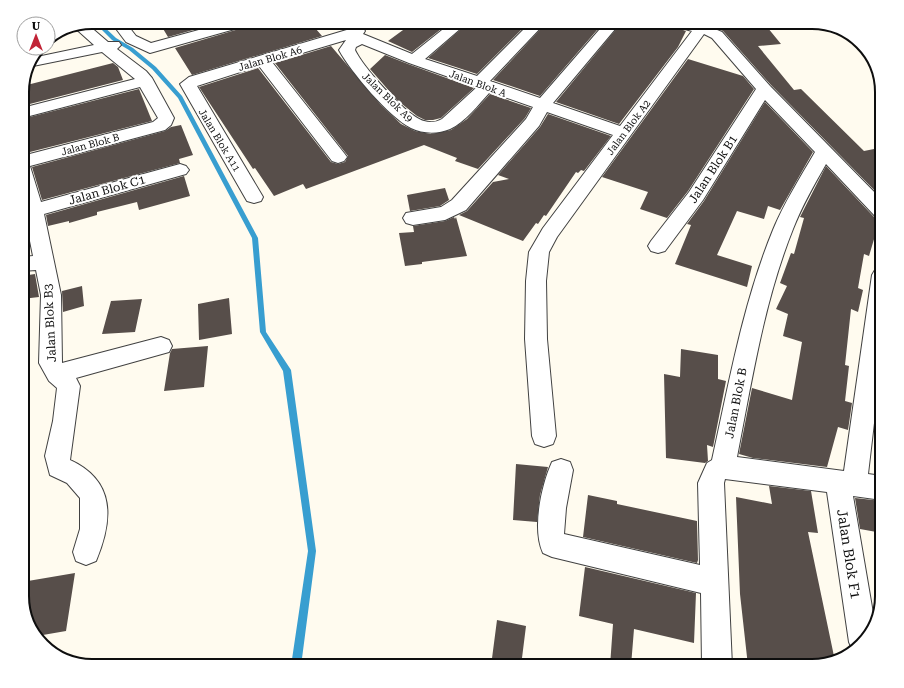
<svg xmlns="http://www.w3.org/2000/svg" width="904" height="688" viewBox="0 0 904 688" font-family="'Roboto Serif',serif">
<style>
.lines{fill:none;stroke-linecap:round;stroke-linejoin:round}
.stream{fill:#389ed0;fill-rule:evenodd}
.building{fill:#574e4a}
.minor-casing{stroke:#414141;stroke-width:2}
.minor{fill:#fff;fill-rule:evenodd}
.labels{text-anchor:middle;stroke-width:4;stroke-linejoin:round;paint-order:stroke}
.far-street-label{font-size:10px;fill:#0e0e0e;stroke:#fff}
.street-label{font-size:12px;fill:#0e0e0e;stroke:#fff}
.near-street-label{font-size:14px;fill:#0e0e0e;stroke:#fff}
.rim{fill:none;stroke:#0e0e0e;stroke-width:2}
</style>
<rect width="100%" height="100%" fill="#fffbef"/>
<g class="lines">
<path class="stream" d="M94,22H99L116,38L133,48L156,67L182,96L258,238L266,332L291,370L316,551L301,666H291L308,551L283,371L260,332L252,238L178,98L152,69L129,50L112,40Z"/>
</g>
<path class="building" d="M159,22H222L168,37Z
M252,22H310L322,36L192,75L175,48L249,26Z
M414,22H450L412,52L388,41Z
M469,22H529L477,74L428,58Z
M547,22H604L540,96L493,80Z
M622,22H668L671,26L686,31L678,47L619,124L556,102Z
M714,22H763L781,44L758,46L794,90L801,89L864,151L874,149L882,156V198L771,85L723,31L716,28L713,24Z
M331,46L381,105L401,124L415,131L431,134L451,130L467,119L490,94L531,108L525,118L478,169L455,161L457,158L424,145L306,189L303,184L274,196L255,168L253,169L199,87L258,68L331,162L338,164L345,162L348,156L275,63Z
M385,55L408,64L474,88L441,118L433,120H425L417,116L397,100L370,69Z
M688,59L743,76L754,89L688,191L667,218L640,209L648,192L602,177Z
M113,63L118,67L123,80L22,106L23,86Z
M139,89L152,121L22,154V119Z
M765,102L813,152L780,210L768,206L764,219L737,211L717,255L752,266L747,287L675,264L691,225L687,224L704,201Z
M548,114L611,136L584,171L581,170L578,173L576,172L546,216L544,215L538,224L536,223L523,241L459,215L467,211L493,182L509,179L498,175L540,127Z
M181,125L193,155L179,159L180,163L42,200L32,167L165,131L171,127Z
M826,166L874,217L880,219L869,256L864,254L858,288L863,290L858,312L851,309L845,365L849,366L845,401L852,403L848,430L838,427L827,467L753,458L739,454L752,388L792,400L802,342L783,336L788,314L776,309L787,286L780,283L791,253L794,254L804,218L800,217Z
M184,176L190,196L139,210L137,202L97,212V215L69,223V221L48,226L46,215Z
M445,188L449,200L440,206L410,211L407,195Z
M454,217L455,219L456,217L467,256L422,262V264L405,266L399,233L414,232L413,226L445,221Z
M35,274L39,297L22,299V276Z
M82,286L84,306L63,312L62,291Z
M229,298L232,334L199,340L198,304Z
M142,299L135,332L102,334L111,301Z
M208,346L204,387L164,391L170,353L172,349Z
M681,349L718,355V379L726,381L713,447L707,445L708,461L705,463L666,458L664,374L680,377Z
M877,413L882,415V440L874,438Z
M516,464L548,467L540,495L537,522L513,520Z
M769,486L811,491L818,533L808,532L835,661L812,666H748L740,594L736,497L772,504Z
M588,495L617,501V504L697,521L698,560L697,563L583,537Z
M855,498L882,501V533L860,529Z
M585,567L696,593L694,643L634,629L631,666H610L613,624L579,616Z
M75,573L66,631L37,636L29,627L22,600V582Z
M497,620L526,626L521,666H491Z"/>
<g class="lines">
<defs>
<path id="minor" d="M111,22H125L136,36L151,43L228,22H251L249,25L150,53L126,42Z
M345,22H359L365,31L363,34L412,54L452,22H468L425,59L477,76L531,22H546L490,81L540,98L606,22H621L553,103L620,126L692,31L671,25L669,22H713L710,27L722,32L770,86L882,200V218L875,216L826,164C814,185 802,206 793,229C764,301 752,380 737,457L844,471L872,275L875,270L882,267V355L868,474L882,476V500L853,496L874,619L867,639L853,651L849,642L827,492L725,479L724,483L732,666H702L701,593L552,557L543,553C532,529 541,486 552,462L561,459L570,462L573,470L566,508L564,534L700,565L698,483L707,463L712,460C729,383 743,303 773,230C784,203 800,178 815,152L765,100L703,200L665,251L658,253L651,251L648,246L651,241L689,192L756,89L712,38L704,34L557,237L549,252L546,281L547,339L556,436L553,444L544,447L535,444L532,436L525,339L526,281L529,252L543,228L613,135L547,112L539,126L466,210L445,220L413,225L406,223L403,218L406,213L441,207L452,200L526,119L533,107L490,92C479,104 465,122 450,129C438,134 423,134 411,128C389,117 351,72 339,50L346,40L272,62L344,153L347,157L344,161L338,163L332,161L259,66L197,86L263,197L261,201L254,203L247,201L180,84L189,77L350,29ZM362,44L409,63L477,87L442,119C437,122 430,123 424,121C406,116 363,67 355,50L356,47Z
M87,24L108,42H119L121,45L117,49L146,71L152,78L174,118L171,125L165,130L30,166L41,202L180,164L186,166L189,170L186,174L44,214L61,295L62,363L161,337L169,340L172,346L169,352L76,378L80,386L70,460C116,481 113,520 96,561L86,565L76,561L73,552L80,529V498L67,483L50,475L45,456L53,421L57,388L49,381L39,363L41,295L36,270L22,271V257L33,256L22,201V156L153,122L158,118L140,87L22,118V108L135,79L102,52L28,67L32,58L94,45L75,28Z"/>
</defs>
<use href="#minor" class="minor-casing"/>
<use href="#minor" class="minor"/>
</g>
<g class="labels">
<g class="far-street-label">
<text transform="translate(270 58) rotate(-16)" y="4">Jalan Blok A6</text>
<text transform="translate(478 83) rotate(20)" y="4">Jalan Blok A</text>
<text transform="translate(388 97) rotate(44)" y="4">Jalan Blok A9</text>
<text transform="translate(628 127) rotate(-53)" y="4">Jalan Blok A2</text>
<text transform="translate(220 140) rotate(59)" y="4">Jalan Blok A11</text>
<text transform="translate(90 144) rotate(-15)" y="4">Jalan Blok B</text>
</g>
<g class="street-label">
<text transform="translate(713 169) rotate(-57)" y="4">Jalan Blok B1</text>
<text transform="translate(107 190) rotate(-16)" y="4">Jalan Blok C1</text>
<text transform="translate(50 323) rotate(-93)" y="4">Jalan Blok B3</text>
<text transform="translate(736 403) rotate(-79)" y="4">Jalan Blok B</text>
</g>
<g class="near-street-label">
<text transform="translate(849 554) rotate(81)" y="5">Jalan Blok F1</text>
</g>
</g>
<path d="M0 0H904V688H0ZM92 29H812A63 63 0 0 1 875 92V596A63 63 0 0 1 812 659H92A63 63 0 0 1 29 596V92A63 63 0 0 1 92 29Z" fill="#fff" fill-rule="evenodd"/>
<path class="rim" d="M92 29H812A63 63 0 0 1 875 92V596A63 63 0 0 1 812 659H92A63 63 0 0 1 29 596V92A63 63 0 0 1 92 29Z"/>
<g transform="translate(36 36)"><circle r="19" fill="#ffffff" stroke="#9f9f9f"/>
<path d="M0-3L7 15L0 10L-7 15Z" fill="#c12336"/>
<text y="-6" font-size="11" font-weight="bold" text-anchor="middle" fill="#0e0e0e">U</text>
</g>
</svg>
